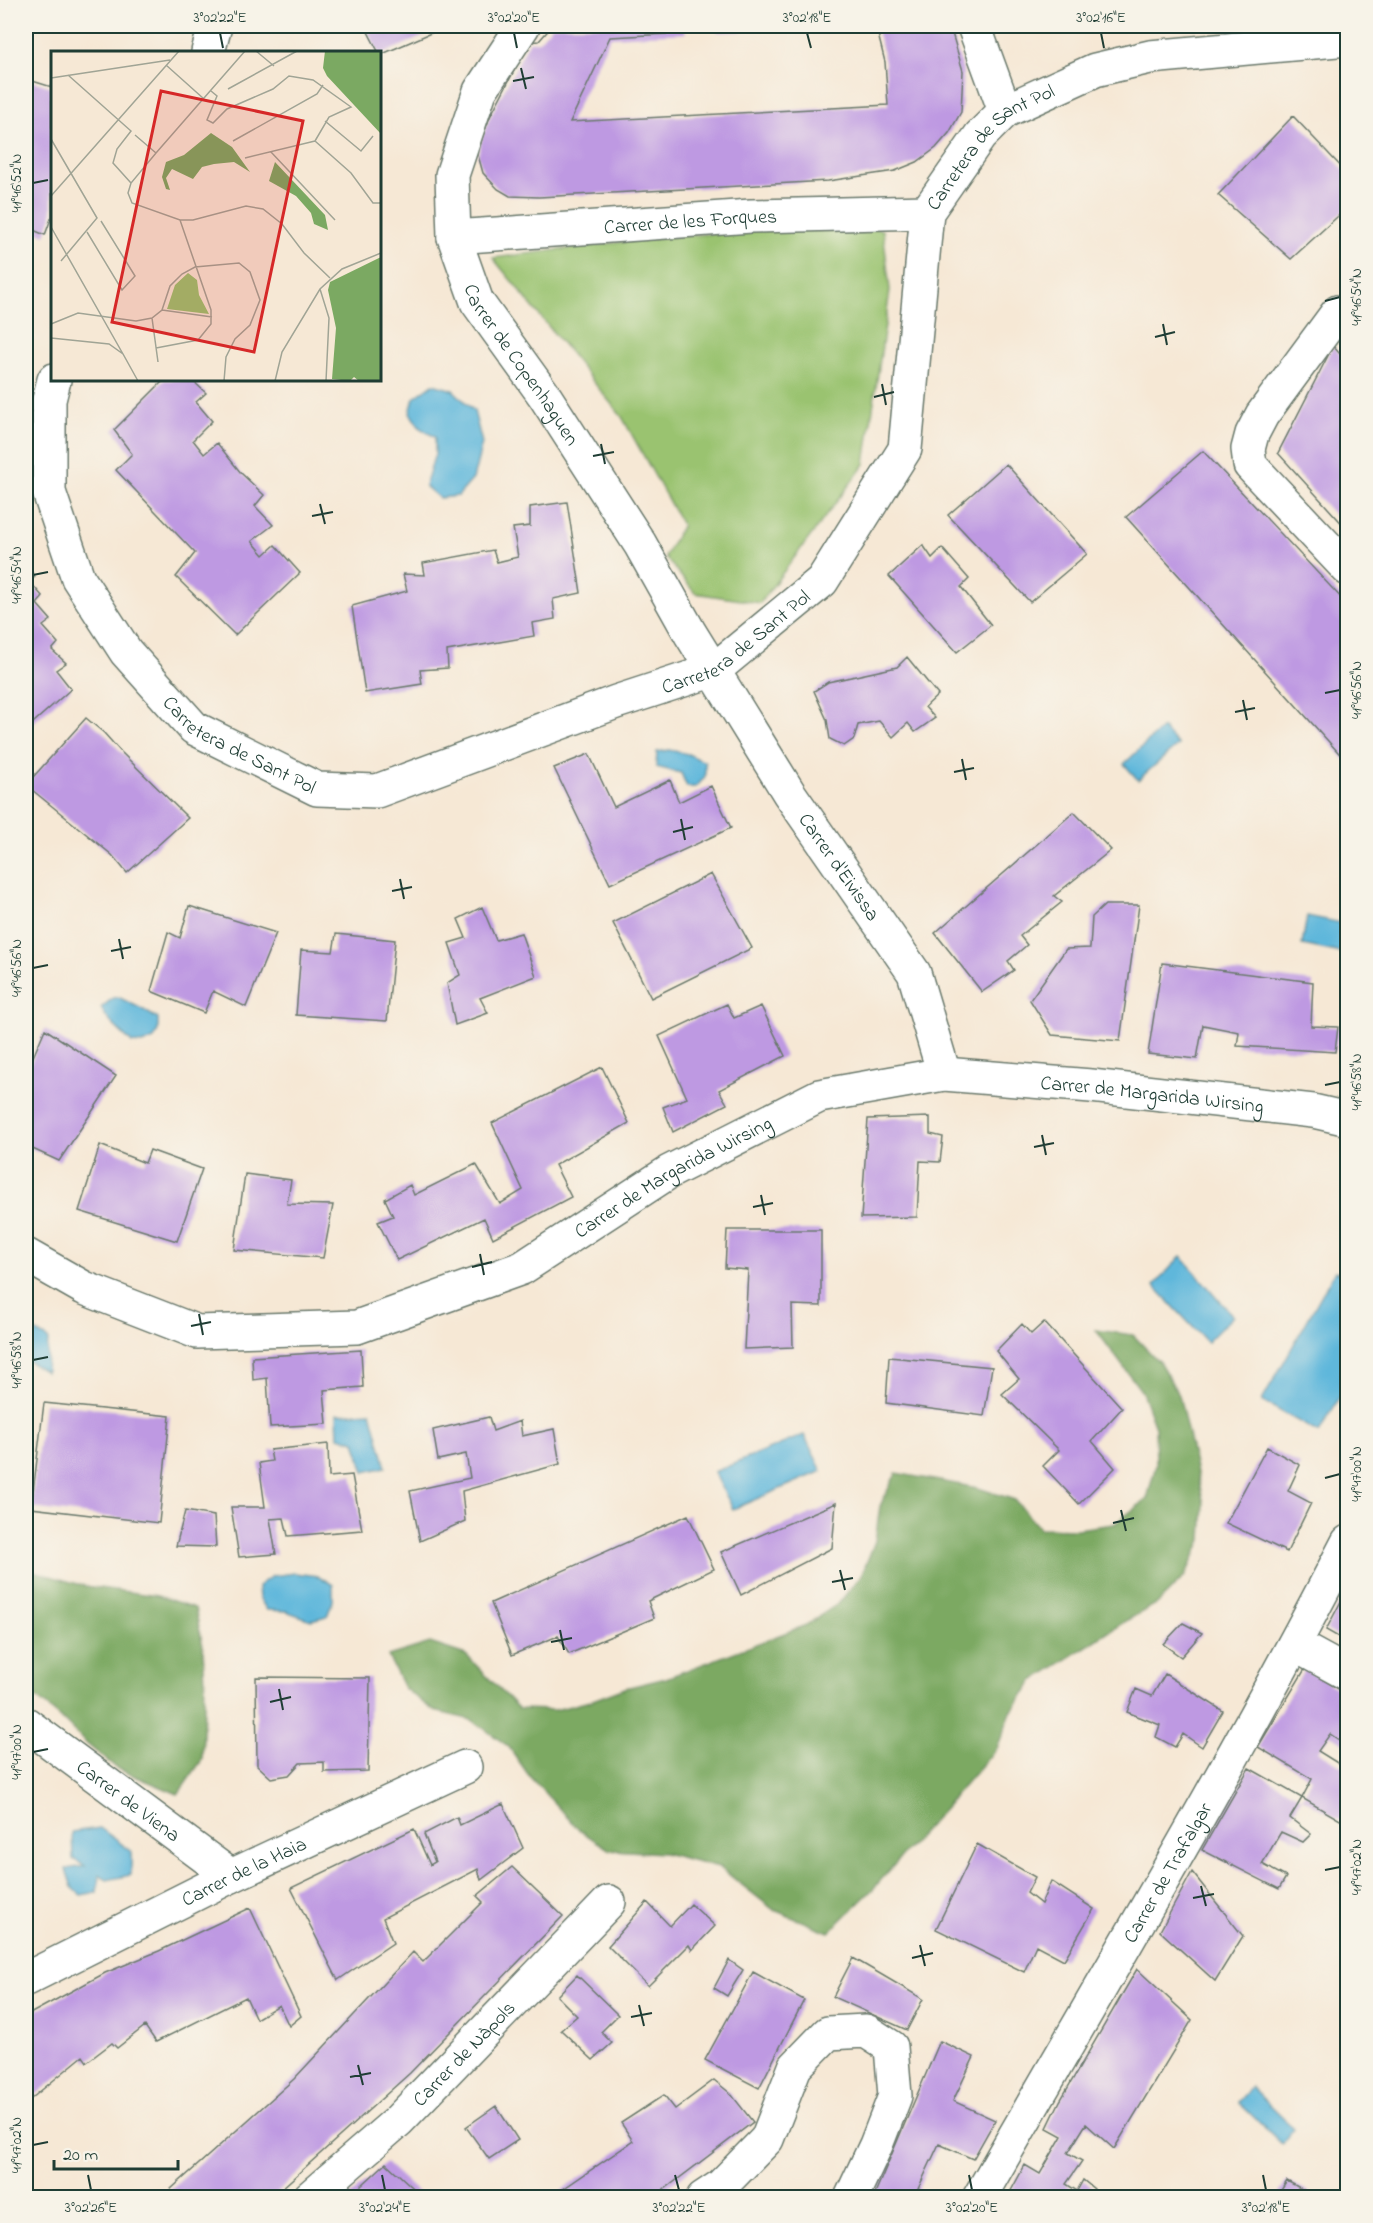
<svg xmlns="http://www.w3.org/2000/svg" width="1373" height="2223" viewBox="0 0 1373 2223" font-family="'Indie Flower',sans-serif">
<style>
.green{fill:#9ac36f;stroke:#5c8052;stroke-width:1.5}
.forest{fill:#7ba962;stroke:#4d734b;stroke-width:1.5}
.water{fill:#5eb7db;stroke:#3e7a88;stroke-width:1.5}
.building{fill:#be99e2}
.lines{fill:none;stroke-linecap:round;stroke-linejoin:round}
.minor-casing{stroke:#6a796c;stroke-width:36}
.minor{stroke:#fff;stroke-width:33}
.ticks{fill:none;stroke:#1f3d34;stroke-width:2}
.labels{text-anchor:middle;stroke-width:5;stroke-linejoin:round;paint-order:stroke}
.street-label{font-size:20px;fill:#1f3d34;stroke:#f7f3e8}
.inset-road{fill:none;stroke:#a0a495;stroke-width:1.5}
.view{fill:#d62828;fill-opacity:0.15;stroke:#d62828;stroke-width:3}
.inset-edge{fill:none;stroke:#1f3d34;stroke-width:3}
.neatline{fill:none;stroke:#1f3d34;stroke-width:2}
.ticks-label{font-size:15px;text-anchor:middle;fill:#1f3d34}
</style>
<rect width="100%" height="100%" fill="#f7f3e8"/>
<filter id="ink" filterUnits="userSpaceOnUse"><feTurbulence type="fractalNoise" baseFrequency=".0167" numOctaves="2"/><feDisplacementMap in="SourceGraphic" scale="12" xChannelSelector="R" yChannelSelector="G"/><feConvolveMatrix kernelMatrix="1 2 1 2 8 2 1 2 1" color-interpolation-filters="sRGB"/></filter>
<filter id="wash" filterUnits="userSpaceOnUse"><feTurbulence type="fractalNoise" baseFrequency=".008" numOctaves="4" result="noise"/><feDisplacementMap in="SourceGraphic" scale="24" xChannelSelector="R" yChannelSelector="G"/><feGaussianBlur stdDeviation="1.35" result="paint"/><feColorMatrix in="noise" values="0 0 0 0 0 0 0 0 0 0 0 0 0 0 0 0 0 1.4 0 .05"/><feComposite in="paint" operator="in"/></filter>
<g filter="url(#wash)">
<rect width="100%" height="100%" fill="#f6e8d5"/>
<path class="green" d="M851,222L883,230L890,290L865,464L760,603L695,593L665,557L682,525L622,417L493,258L645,239Z"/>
<path class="forest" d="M1096,1330L1133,1335L1160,1363L1179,1395L1204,1504L1202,1540L1185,1576L1158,1603L1124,1622L1033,1681L1011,1712L997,1748L873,1889L829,1932L774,1910L719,1867L664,1853L610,1850L579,1830L530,1777L509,1747L472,1720L434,1711L404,1688L388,1656L430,1643L466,1655L519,1709L555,1710L590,1701L625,1688L666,1678L806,1625L839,1603L862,1574L875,1541L880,1506L896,1473L978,1488L1015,1500L1039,1528L1077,1529L1114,1524L1147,1499L1156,1465L1155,1427L1142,1392Z
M26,1569L85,1586L158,1596L195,1608L203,1646L205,1682L202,1760L178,1794L118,1769L88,1745L61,1718L26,1689Z"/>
<path class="water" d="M433,384L453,390L474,411L482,443L473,479L458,496L439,498L425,486L435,454V437L420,428L410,413L414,398Z
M1162,728L1178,745L1138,780L1124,764Z
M669,750L688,754L705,762V777L696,787H687L681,773L656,767L657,752Z
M1307,916L1347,924V957L1346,954L1302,945Z
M118,997L142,1009L158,1019V1030L154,1039L142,1044L132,1043C121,1031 108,1023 101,1008L113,998Z
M1181,1256L1233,1316L1207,1342L1154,1286Z
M1335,1271L1347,1278V1384L1319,1433L1262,1401Z
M26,1326L48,1339L46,1372L26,1360Z
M371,1412L386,1467L364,1472L355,1441L338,1437L337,1414Z
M804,1435L822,1471L733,1509L714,1472Z
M295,1573L319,1576L333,1585V1601L327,1616L311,1620L286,1611L267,1610L259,1598L258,1586L272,1576Z
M100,1828L131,1851V1875L107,1880L99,1875L97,1892L81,1895L72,1887L66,1869L85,1866L73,1859L72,1832Z
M1251,2087L1294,2129L1282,2144L1238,2102Z"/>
<g id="blocks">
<path class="building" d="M365,26H447L380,55Z
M552,26H682L686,33L610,37L570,122L888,105L885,62L876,26H950L963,71L961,112L949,133L936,148L917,162L895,171L828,181L539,197L510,196L498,189L483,173L478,155L482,138L490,117L529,42L539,41Z
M716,26H761L746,31L718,32Z
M26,79L52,87V216L45,235L26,227Z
M1293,116L1347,173V208L1291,259L1218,195Z
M1333,346L1347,362V529L1278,453Z
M164,380H192L206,393L196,402L212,421L193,440L204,454L217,443L241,473L264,495L255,506L273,525L252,541L264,555L275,545L300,573L235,635L176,577L195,553L116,470L132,454L114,430Z
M1203,451L1347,604V762L1126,517Z
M1006,464L1087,554L1030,602L948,515Z
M567,502L581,593L553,599L555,619L532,623L534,636L447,651L448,668L420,670L422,684L365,693L352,606L407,591L403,574L425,575L423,563L493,550L497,562L518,557L513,528L530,526V507Z
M923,545L932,558L942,548L969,579L961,587L991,625L957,652L889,576Z
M26,564L35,577L29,581L43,597L37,604L51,620L43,626L58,643L52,650L66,663L56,670L71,689L26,729Z
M907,657L938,695L925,707L935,718L915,732L908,723L893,737L879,721L858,725L854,739L844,746L830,739L827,720L814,691L828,682L897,667Z
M86,718L104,733L120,751L188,818L127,873L112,855L26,785Z
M589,754L614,807L670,780L679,802L711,786L731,828L610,884L554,768Z
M1074,812L1111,850L1054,896L1062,902L1020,936L1027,945L1008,961L1014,970L982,992L935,933Z
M711,874L752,948L651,998L613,923Z
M1105,905H1139L1120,1041L1052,1035L1030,1000L1066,949L1090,948L1092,917Z
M189,906L276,933L246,1007L213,991L204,1013L151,991L168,932L180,938Z
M482,907L496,940L521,933L536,976L480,998L488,1013L455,1025L447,983L460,975L449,943L466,938L458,919Z
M336,934L395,940L387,1021L296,1015L301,950L333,952Z
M1162,963L1313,982L1311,1026L1338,1027L1335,1052L1237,1046L1239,1032L1203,1025L1197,1059L1148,1054Z
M727,1004L734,1018L761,1006L785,1056L719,1090L727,1104L673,1132L663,1107L687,1098L659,1036Z
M45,1029L116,1076L59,1161L26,1146V1062L30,1064Z
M602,1067L629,1123L555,1165L571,1197L493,1238L484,1218L397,1260L378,1222L393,1216L385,1199L410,1185L414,1195L476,1164L500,1204L523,1190L492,1123Z
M930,1117V1134L943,1137L940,1162L920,1161L917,1217L861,1218L868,1119Z
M100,1145L145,1163L150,1150L202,1169L177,1241L79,1211Z
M245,1174L291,1180L287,1204L333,1205L323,1258L234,1250Z
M727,1230H821V1306L792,1305L793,1347L744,1349L748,1270L725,1268Z
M1044,1322L1122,1408L1092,1441L1115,1468L1079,1504L1043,1466L1059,1450L1002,1394L1019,1379L996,1351L1022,1324L1031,1334Z
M361,1350L363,1387L324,1390L327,1424L270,1427L267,1378L253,1380L252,1357Z
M889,1357L992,1367L984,1416L886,1403Z
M44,1403L170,1416L159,1523L31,1508Z
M489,1417L493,1431L520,1421L522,1436L554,1429L560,1464L462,1491L465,1521L420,1541L410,1491L470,1478L466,1454L438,1460L433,1430Z
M328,1444L329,1477L352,1475L362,1530L288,1536L284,1518L270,1519L276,1554L239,1557L231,1507H265L259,1463L272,1461L270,1450Z
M1267,1447L1300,1465L1288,1491L1311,1503L1287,1552L1226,1523Z
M836,1503L832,1548L741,1595L721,1552Z
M185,1511L214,1516L216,1547L176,1546Z
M688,1515L714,1569L648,1601L654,1618L569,1654L558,1636L512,1655L491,1603Z
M1347,1590V1642L1326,1630Z
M1183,1623L1202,1633L1181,1657L1163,1644Z
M1305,1669L1347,1694V1702L1341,1712L1347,1716V1741L1345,1744L1330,1734L1318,1751L1347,1769V1824L1302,1798L1312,1779L1258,1747Z
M1165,1674L1223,1711L1202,1747L1183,1734L1175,1747L1156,1737L1160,1725L1127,1712L1136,1689L1152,1696Z
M256,1677L370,1678L368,1771L324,1772V1762L300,1763L289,1775L271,1778L257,1765Z
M1249,1768L1302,1798L1290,1818L1311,1834L1303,1842L1281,1832L1262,1864L1286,1877L1279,1889L1202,1850Z
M503,1804L523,1848L481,1880L478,1869L383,1918L393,1943L338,1980L291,1888L414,1829L430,1865L435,1862L424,1834L457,1817L460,1825Z
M977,1844L1035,1877L1027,1893L1041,1904L1051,1881L1094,1909L1064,1960L1036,1945L1024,1972L936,1929Z
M512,1867L563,1916L410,2073L271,2198H161L294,2079L413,1952L423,1962L483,1902L477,1896Z
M1192,1872L1243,1936L1215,1981L1160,1931Z
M647,1902L670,1926L691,1904L715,1926L692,1950L689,1945L648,1986L608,1946Z
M250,1908L301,2016L289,2026L279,2005L256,2019L246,1997L156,2042L145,2026L117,2048L112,2043L87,2062L83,2056L26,2103V2016L105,1973L159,1951Z
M853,1958L923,1999L907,2030L833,1997Z
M729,1960L743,1970L727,1996L714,1988Z
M1137,1969L1192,2020L1114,2149L1086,2124L1068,2153L1082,2161L1066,2184L1077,2191L1083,2180L1094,2189L1089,2198H1007L1025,2165L1040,2174L1062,2136L1047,2128L1060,2101Z
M753,1972L804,2000L759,2088L705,2060Z
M577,1975L618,2015L601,2032L612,2043L593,2060L561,2030L577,2016L557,1996Z
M940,2041L974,2057L953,2101L995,2120L973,2159L939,2144L918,2189L935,2195L933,2198H873Z
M714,2080L731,2094L753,2122L653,2198H550L633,2141L621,2123L664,2095L675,2109Z
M496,2106L518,2140L489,2159L466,2127Z
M386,2163L424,2198H348Z
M1287,2181L1311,2194L1308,2198H1276Z"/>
</g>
</g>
<g filter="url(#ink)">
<use href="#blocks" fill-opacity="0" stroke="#6a796c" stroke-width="1.5"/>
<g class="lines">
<defs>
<g id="minor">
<path id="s1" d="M523,26L480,91L452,175L454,237L477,302L544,395L640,544L690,633L789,793L914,973L944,1074"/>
<path d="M974,26L1005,111"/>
<path d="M208,52L215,26"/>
<path id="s2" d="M454,237L751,216L927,212"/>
<path d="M1348,322L1338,312L1262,415L1252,434L1248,449L1250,465L1348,569"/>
<path id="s3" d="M54,380L49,400V492L78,578L126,652L194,728L317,789L377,791L616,702L714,670L822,581L905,449L927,212L980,136L1005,111L1095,70L1150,57L1348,39"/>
<path id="s4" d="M26,1255L84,1288L197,1332L357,1327L522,1268L669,1172L819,1096L944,1074L1091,1086L1313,1111L1348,1119"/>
<path d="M1295,1645L1348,1674"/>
<path id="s5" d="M26,1724L231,1876"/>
<path id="s6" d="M26,1979L231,1876L465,1767"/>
<path id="s7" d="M309,2198L398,2121L609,1902"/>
<path d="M703,2198L721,2186L767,2139L795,2067L828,2033L866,2031L891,2047L895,2096L876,2145L851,2198"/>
<path id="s8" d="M979,2198C1104,1980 1233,1765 1348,1542"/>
</g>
</defs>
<use href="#minor" class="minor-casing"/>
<use href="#minor" class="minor"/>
</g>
</g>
<path class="ticks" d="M220,33L223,48M514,33L517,48M807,33L811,48M1101,33L1104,48M521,68L526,89M513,81L534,77M33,183L48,180M1325,301L1340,297M1163,324L1167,345M1155,337L1175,332M882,384L886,405M874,397L894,392M601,444L605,464M593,456L614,452M320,504L325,524M312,516L333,512M33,575L48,572M1325,693L1340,690M1243,700L1247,720M1235,712L1255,708M962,759L966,780M954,772L974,768M681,819L685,840M673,832L693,827M400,879L404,899M392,891L412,887M119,939L123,959M111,951L131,947M33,968L48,965M1325,1085L1340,1082M1042,1135L1046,1155M1034,1147L1054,1143M761,1195L765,1215M753,1207L773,1203M480,1254L484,1275M472,1267L492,1262M199,1314L203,1335M191,1326L211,1322M33,1360L48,1357M1325,1478L1340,1474M1121,1510L1126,1531M1113,1523L1134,1518M840,1570L845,1590M832,1582L853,1578M560,1630L564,1650M551,1642L572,1638M279,1689L283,1710M270,1702L291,1697M33,1752L48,1749M1325,1870L1340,1867M1201,1886L1206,1906M1193,1898L1214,1894M920,1945L925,1966M912,1958L933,1953M639,2005L644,2026M631,2017L652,2013M358,2065L363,2085M350,2077L371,2073M33,2145L48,2142M88,2175L91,2190M382,2175L385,2190M675,2175L679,2190M969,2175L972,2190M1263,2175L1266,2190"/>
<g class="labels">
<g class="street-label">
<text dy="7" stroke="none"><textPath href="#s3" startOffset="1576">Carretera de Sant Pol</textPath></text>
<text dy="7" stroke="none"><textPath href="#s2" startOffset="237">Carrer de les Forques</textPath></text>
<text dy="7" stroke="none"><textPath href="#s1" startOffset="374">Carrer de Copenhaguen</textPath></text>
<text dy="7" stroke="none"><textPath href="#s3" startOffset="982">Carretera de Sant Pol</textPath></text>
<text dy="7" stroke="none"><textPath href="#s3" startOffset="441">Carretera de Sant Pol</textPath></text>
<text dy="7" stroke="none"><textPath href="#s1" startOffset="969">Carrer d'Eivissa</textPath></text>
<text dy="7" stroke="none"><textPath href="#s4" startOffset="1203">Carrer de Margarida Wirsing</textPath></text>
<text dy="7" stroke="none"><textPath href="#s4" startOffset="700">Carrer de Margarida Wirsing</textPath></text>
<text dy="7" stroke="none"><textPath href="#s5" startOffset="128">Carrer de Viena</textPath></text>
<text dy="7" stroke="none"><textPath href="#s6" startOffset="243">Carrer de la Haia</textPath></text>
<text dy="7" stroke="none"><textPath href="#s8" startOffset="376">Carrer de Trafalgar</textPath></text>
<text dy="7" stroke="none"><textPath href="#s7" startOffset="212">Carrer de Nàpols</textPath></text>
</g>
</g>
<g transform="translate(51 51)">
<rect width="330" height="330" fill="#f6e8d5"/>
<path d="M137,222L146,229L148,244L158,263L116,258L124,234Z" fill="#9ac36f"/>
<path d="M274,0H330V83L276,25L272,17ZM160,82L181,96L199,121L183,111L163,113L151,116L142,128L121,118L115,127L119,139L115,138L111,126L115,111L133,104ZM224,111L274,164L277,179L263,173L260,162L245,145L218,130ZM330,206V330H308L303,326L299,330L281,328L285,277L277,239L279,231Z" fill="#7ba962"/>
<path class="inset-road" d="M194,0L105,102L80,132L77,142L81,152L129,169H142L195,155L212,158L231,173L253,202L279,227M205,0L223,15M115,14L153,48M17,24L80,80L66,98L62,112L80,132M0,27L119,9M177,38L246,0M160,40L166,45L156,69L162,72L176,58L222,38L238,25L262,29L300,56L278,66L264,90M274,70L310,100L322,85M84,84L105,102M0,88L46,167L10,210M182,90L266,43L272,34M264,90L300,122L322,152H330M220,101L284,169M194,107L264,90M0,145L128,0M0,176L72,303M36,181L71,239L84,225L50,170M269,238L278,267L275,330M111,259L161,266M101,267L107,311M0,273L27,262L85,270L101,267L111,259L119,235L131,223L144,216L188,212L199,221L209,249L199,274L184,288L175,306L173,330M0,287L58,293L72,303L87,330M105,297L147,289L160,273V259L129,169M224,330L231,301L269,238L291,218L330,202"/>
<path class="view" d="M110,40L252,70L203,301L61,271Z"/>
<rect width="330" height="330" class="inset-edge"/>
</g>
<rect width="1373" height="2223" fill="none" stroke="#f7f3e8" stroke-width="66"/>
<path d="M54 2160v9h124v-9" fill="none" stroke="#1f3d34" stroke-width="3"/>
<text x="63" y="2160" font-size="18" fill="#1f3d34" stroke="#f7f3e8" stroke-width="4.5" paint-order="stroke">20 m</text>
<rect x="33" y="33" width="1307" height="2157" class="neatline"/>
<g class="ticks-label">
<text x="220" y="22">3°02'22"E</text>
<text x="514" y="22">3°02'20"E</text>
<text x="807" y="22">3°02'18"E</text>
<text x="1101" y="22">3°02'16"E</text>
<text transform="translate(16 183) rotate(-90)" y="5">41°46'52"N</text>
<text transform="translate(1356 297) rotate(-90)" y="5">41°46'54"N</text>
<text transform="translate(16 575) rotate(-90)" y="5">41°46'54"N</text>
<text transform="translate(1356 690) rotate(-90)" y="5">41°46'56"N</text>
<text transform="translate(16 968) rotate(-90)" y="5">41°46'56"N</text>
<text transform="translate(1356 1082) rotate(-90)" y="5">41°46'58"N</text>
<text transform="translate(16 1360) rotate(-90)" y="5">41°46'58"N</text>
<text transform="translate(1356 1474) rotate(-90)" y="5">41°47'00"N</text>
<text transform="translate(16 1752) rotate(-90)" y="5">41°47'00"N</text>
<text transform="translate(1356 1867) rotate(-90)" y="5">41°47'02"N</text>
<text transform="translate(16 2145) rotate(-90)" y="5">41°47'02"N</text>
<text x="91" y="2212">3°02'26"E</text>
<text x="385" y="2212">3°02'24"E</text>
<text x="679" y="2212">3°02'22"E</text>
<text x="972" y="2212">3°02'20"E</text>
<text x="1266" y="2212">3°02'18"E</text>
</g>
</svg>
